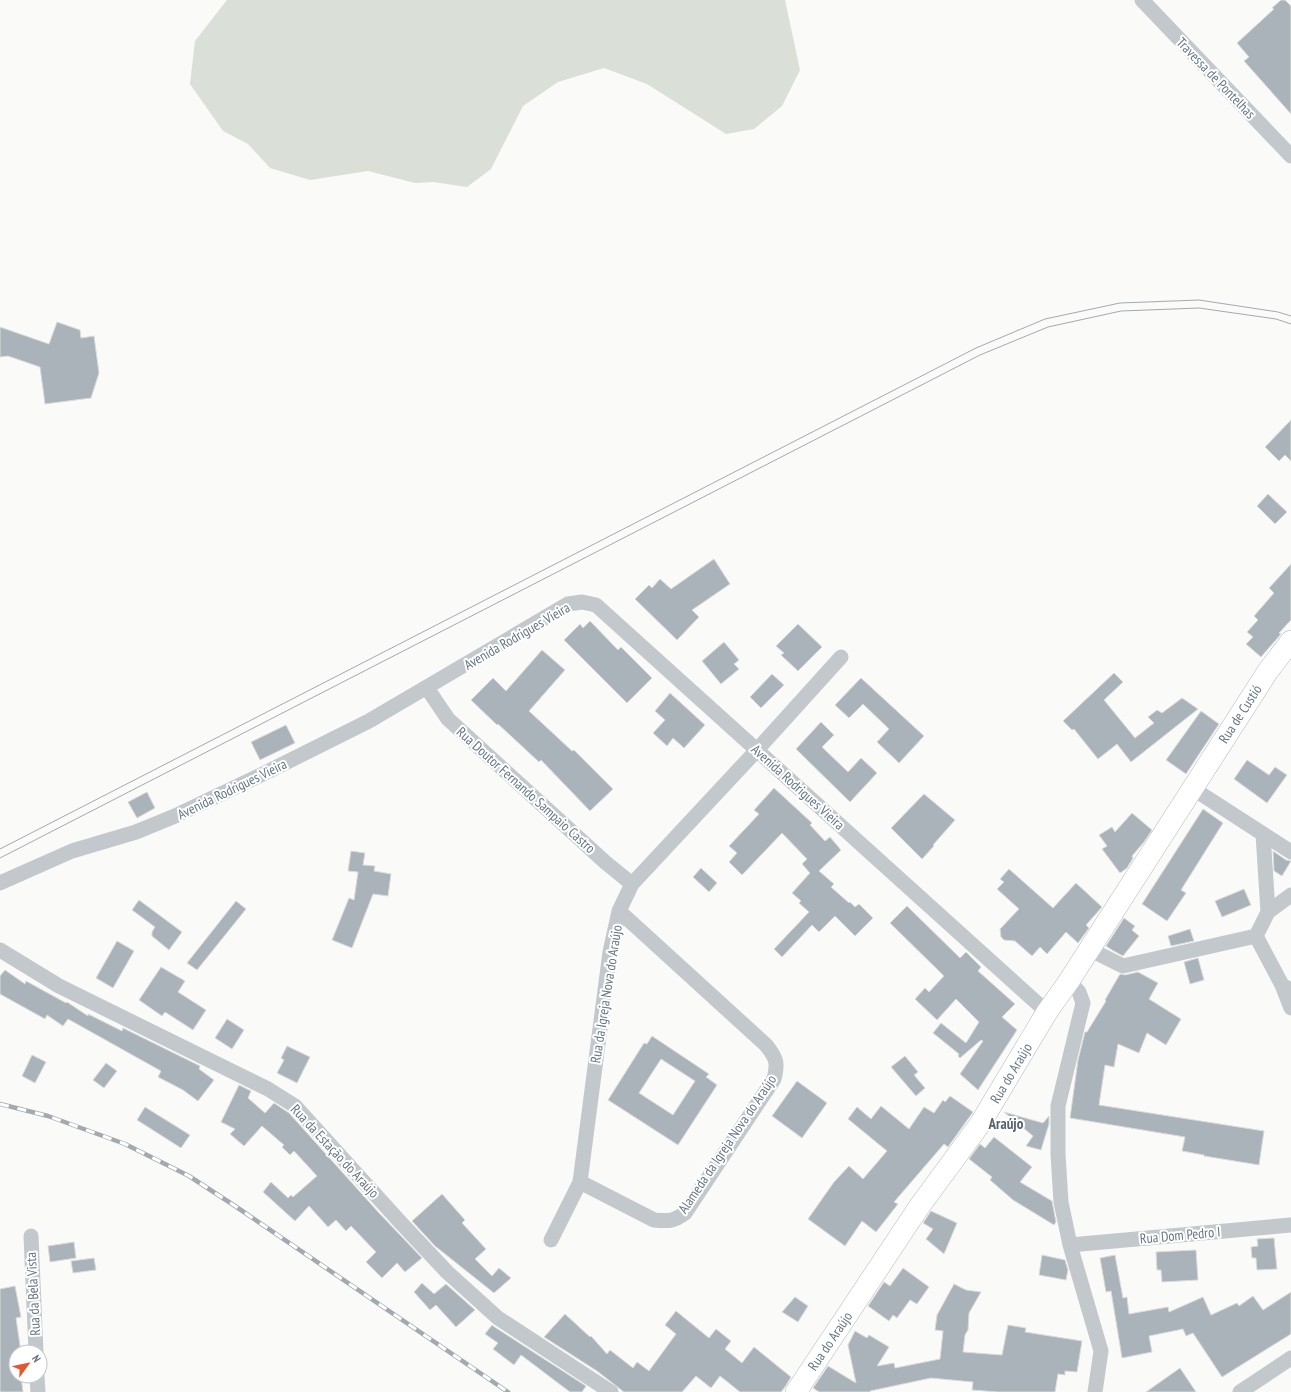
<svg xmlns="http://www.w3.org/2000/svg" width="1291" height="1392" viewBox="0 0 1291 1392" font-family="'PT Sans Narrow',sans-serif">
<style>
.green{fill:#dadfd7}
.building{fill:#aab3b9;stroke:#dcdcda;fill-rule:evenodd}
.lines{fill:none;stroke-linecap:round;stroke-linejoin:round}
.secondary-casing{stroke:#b3babf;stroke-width:22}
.minor{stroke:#c3c8cc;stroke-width:15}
.secondary{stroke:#fff;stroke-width:21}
.tram{stroke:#a2aab0;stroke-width:1}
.rail-casing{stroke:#a2aab0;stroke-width:4.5}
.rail{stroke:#fff;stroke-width:3;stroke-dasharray:9;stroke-linecap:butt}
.labels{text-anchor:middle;stroke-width:4;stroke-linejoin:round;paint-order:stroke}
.street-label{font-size:14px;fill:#657683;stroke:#fff}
.neighbourhood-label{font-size:15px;font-weight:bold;fill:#57646e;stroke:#fff}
</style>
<rect width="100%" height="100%" fill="#fafaf8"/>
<path class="green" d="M227,0H785L800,70L782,106L754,129L726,134L647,84L604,68L558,82L523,106L491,169L467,187L433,182L415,183L368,171L310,180L270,168L248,144L223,131L190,84L195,41Z"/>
<path class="building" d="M1281,0H1285L1291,6V114L1244,61L1249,57L1237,43L1274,9L1272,8Z
M57,322L80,330L81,338L94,336L99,373L91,398L45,404L40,367L8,356L0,357V327L49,344Z
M1291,420V461L1285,455L1279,461L1265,447Z
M1268,494L1287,512L1275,524L1257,506Z
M714,559L730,584L692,610L699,617L677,640L635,599L649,585L652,588L660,579L671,589Z
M1291,564V620L1279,633L1281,634L1261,657L1246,644L1253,637L1247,632L1258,620L1254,616L1274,593L1269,588Z
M590,621L618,650L621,647L652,678L627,703L564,640L580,624L583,628Z
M798,624L822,647L798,671L781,655L784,653L776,646Z
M724,642L739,660L734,664L739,669L721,684L702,661Z
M542,650L565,670L529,711L572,751L574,750L613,789L590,811L541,760L539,762L498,724L497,725L471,700L493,678L506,691Z
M1114,673L1123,682L1104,700L1135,738L1154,723L1148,717L1157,710L1162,713L1182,698L1198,709L1131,762L1117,744L1098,759L1074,729L1072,730L1063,721Z
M772,674L784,685L761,708L750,697Z
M861,678L924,736L899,763L877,742L889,729L863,704L849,718L835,705Z
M670,693L705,725L684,748L673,738L667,746L653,733L665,720L655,711Z
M1201,711L1219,724L1186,774L1166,760Z
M821,722L834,735L822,747L848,772L861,758L877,773L850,802L796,749Z
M286,725L295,743L260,760L251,742Z
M1247,760L1269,775L1275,767L1287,775L1267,803L1234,779Z
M774,788L812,823L810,825L825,841L830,837L841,850L819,871L834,884L831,887L849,903L850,902L855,907L859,904L873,918L855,936L835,916L819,932L812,925L782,957L774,949L809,912L799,903L801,901L792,893L810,873L802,864L807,859L782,833L742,875L729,862L737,853L729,846L759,814L754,810Z
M147,792L155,808L137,818L128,802Z
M924,794L955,820L933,845L934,846L922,859L891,828Z
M1203,809L1223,823L1181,890L1186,893L1167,921L1142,904Z
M1132,813L1152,830L1144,842L1132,856L1133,858L1127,868L1120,873L1102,849L1107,846L1099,835L1112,827L1115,832Z
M351,851L365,853L363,865L375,866L374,871L391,874L388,896L373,894L352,948L332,940L349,898L354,900L358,872L348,871Z
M1273,851L1286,860L1291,861L1282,876L1274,871Z
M701,868L717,883L709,892L693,877Z
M1009,869L1053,908L1076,883L1102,907L1086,925L1089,928L1078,943L1066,932L1047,954L1040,947L1032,956L1015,941L1004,940L1001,937L1000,929L1019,909L997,889L1004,882L1000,879Z
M1244,889L1251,905L1222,917L1215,901Z
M139,900L182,932L169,950L152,936V932L155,927L132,910Z
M236,901L246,909L197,970L187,963Z
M907,906L960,958L966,952L981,967L978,971L1015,1004L1002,1017L1017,1030L978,1090L960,1074L983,1041L981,1040L960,1058L958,1056L959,1054L933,1033L941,1023L966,1043L979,1022L956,999L937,1020L915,999L925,988L929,992L944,976L890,923Z
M1124,918L1135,926L1132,930L1139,936L1123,956L1112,950L1106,946Z
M1190,929L1194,941L1171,946L1168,936Z
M117,941L134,951L113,988L96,978Z
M1198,958L1204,980L1190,984L1184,962Z
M161,967L185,981L178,992L206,1010L193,1030L165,1012L162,1016L139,1000Z
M5,970L25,984L26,981L66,1003L67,1002L88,1016V1014L122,1031L123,1028L200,1066L199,1069L214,1080L198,1101L183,1090L158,1077L161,1071L68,1019L63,1026L47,1015L45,1019L0,994V976Z
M1138,972L1158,983L1149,999L1181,1019L1166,1045L1147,1033L1139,1053L1118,1044L1114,1067L1105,1065L1099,1105L1264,1131L1259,1165L1204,1156V1155L1182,1151L1185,1137L1070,1118L1078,1060L1085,1032H1087L1106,1001L1105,1000L1120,974L1125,975Z
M227,1019L244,1030L232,1049L215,1038Z
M652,1036L709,1074L706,1077L717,1085L678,1145L608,1100L644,1043L647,1044ZM661,1059L695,1081L673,1115L639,1093Z
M287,1046L310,1057L297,1083L277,1073L284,1060L281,1058Z
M32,1055L46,1062L35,1083L22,1076Z
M905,1056L918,1072L914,1075L925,1088L916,1096L891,1067Z
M106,1063L117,1071L104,1088L93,1080Z
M797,1081L827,1103L802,1138L772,1116Z
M239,1085L251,1091L248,1098L265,1113L274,1103L289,1113L379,1213L422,1258L405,1272L397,1263L382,1278L366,1262L376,1252L351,1226L346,1231L336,1220L328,1227L309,1206L295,1221L263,1192L271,1182L288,1198L291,1195L293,1197L317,1176L294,1151L290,1155L282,1147L284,1145L262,1126L244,1146L230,1134L235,1129L221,1122Z
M950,1096L973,1112L948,1147L944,1144L894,1202L898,1204L876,1232L862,1221L845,1246L808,1219L834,1182L849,1166L863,1179L887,1151L848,1119L857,1107L871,1119L881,1106L909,1129L924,1107L934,1113L943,1100L945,1102Z
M145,1107L190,1135L181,1148L137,1120Z
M1004,1112L1043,1123L1049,1116V1124L1041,1150L1026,1146L1033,1136Z
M994,1137L1032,1167L1020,1182L1052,1201L1056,1222L1054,1225L1013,1200L990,1180L992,1177L969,1159L980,1144L985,1148Z
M442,1194L465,1220L462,1223L486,1249L475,1259L492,1276L499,1268L511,1278L494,1293L435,1246L412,1221Z
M931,1211L957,1223L944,1254L926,1239L933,1229L923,1223Z
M1274,1238L1277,1269L1257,1270L1256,1258H1252L1251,1247L1258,1246L1257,1239Z
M74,1242L76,1258L50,1262L48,1246Z
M1196,1250L1198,1280L1162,1282L1161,1270H1157L1156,1252Z
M1042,1255L1065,1260L1068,1270L1066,1280L1039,1275Z
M1115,1255L1123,1298L1127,1297L1129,1314L1168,1307L1169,1312L1203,1297L1211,1315L1237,1303L1239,1306L1253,1296L1263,1310L1291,1292V1334L1222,1377L1193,1333L1186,1336L1183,1329L1149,1336L1152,1352L1122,1358L1111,1291L1106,1292L1100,1258Z
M94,1258L96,1270L73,1273L71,1261Z
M903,1268L929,1287L917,1304L910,1300L897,1318L893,1315L889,1321L868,1306L884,1282L890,1286Z
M422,1283L434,1294L446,1284L475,1310L456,1327L436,1305L430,1310L414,1292Z
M954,1284L966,1290L981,1292L969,1313L968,1330L965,1335L963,1352L1002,1355L1008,1325L1026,1328L1025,1332L1082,1341L1077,1372L1065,1371V1375L1058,1374L1055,1392H998L972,1390L973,1382L931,1378L870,1391L871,1392H819L813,1388L828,1366L856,1383L848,1345L855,1331L867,1338L869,1335L889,1347L877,1366L894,1363L895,1368L940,1359L943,1331L935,1330L937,1315Z
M15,1286L21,1317L16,1318L21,1352H16V1376H21L23,1392H0V1289Z
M795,1297L808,1306L798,1322L782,1312Z
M676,1311L709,1338L716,1329L731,1341L725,1349L742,1363L754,1347L791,1377L785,1387L781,1392H740L720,1376L711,1388L696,1376L682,1392H624L597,1371L544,1337L565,1314L590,1337L591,1336L607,1354L610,1350L633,1368L637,1362L649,1371L676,1334L665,1325Z
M492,1325L493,1326L586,1386L582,1392H570L521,1355L514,1365L493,1349L498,1343L485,1334Z
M1180,1368L1196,1392H1146Z"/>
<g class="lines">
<defs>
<path id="secondary" d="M796,1392L919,1207L980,1124L1047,1012L1069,981L1268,671L1291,641"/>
</defs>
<use href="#secondary" class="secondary-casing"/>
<path class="minor" d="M1142,0L1291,156
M427,688L448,719L605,862L632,884
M1192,788L1291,852
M1263,834L1268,912
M0,883L72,851L136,832L175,816L267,772L369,721L568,604L582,602L596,605L1047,1012
M1256,936L1268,912L1291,895
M1089,949L1123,966L1256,936L1282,985L1291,990
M0,950L59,986L268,1089L295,1106L401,1223L447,1272L498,1318L611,1392
M1069,981L1079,992L1083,1003L1058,1106V1154L1061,1202L1070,1245L1101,1351L1095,1392
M1282,985L1291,1008
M580,1182L654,1220C668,1221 673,1222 685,1213L774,1079C778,1063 777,1059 766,1045L619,911
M31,1236L36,1352
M551,1240L580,1182L610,952L619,911L632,884L646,869L757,750L841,657
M1070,1245L1291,1225
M37,1376L38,1392
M1240,1392L1291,1358"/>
<use href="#secondary" class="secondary"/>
<path class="tram" d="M0,849L976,348L1045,319L1120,303L1199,300L1278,312L1291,316
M0,858L980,355L1048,327L1121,311L1199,308L1276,319L1291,324"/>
<defs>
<path id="rail" d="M0,1104L48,1116L125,1144L189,1176L235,1206L508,1392"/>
</defs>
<use href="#rail" class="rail-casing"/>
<use href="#rail" class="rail"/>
</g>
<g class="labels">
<g class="street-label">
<text transform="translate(1216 78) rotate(46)" y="5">Travessa de Pontelhas</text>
<text transform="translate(517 636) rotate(-30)" y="5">Avenida Rodrigues Vieira</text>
<text transform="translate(1240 714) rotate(-57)" y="5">Rua de Custió</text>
<text transform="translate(798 787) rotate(42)" y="5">Avenida Rodrigues Vieira</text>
<text transform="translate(232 789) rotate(-26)" y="5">Avenida Rodrigues Vieira</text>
<text transform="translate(526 790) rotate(42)" y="5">Rua Doutor Fernando Sampaio Castro</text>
<text transform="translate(606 994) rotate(-81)" y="5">Rua da Igreja Nova do Araújo</text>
<text transform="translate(1011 1073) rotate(-59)" y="5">Rua do Araújo</text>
<text transform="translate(727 1144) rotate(-56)" y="5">Alameda da Igreja Nova do Araújo</text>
<text transform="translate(335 1151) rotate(47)" y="5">Rua da Estação do Araújo</text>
<text transform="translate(1180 1235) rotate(-5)" y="5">Rua Dom Pedro I</text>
<text transform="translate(33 1294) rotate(-93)" y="5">Rua da Bela Vista</text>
<text transform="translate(830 1341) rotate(-56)" y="5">Rua do Araújo</text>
</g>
<g class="neighbourhood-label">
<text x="1006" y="1129">Araújo</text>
</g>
</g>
<g transform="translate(28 1364) rotate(57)"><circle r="19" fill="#ffffff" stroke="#c1c8cd"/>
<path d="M0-3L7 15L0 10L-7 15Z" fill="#e4572e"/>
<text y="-6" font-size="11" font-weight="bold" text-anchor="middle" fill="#657683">N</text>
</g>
</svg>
